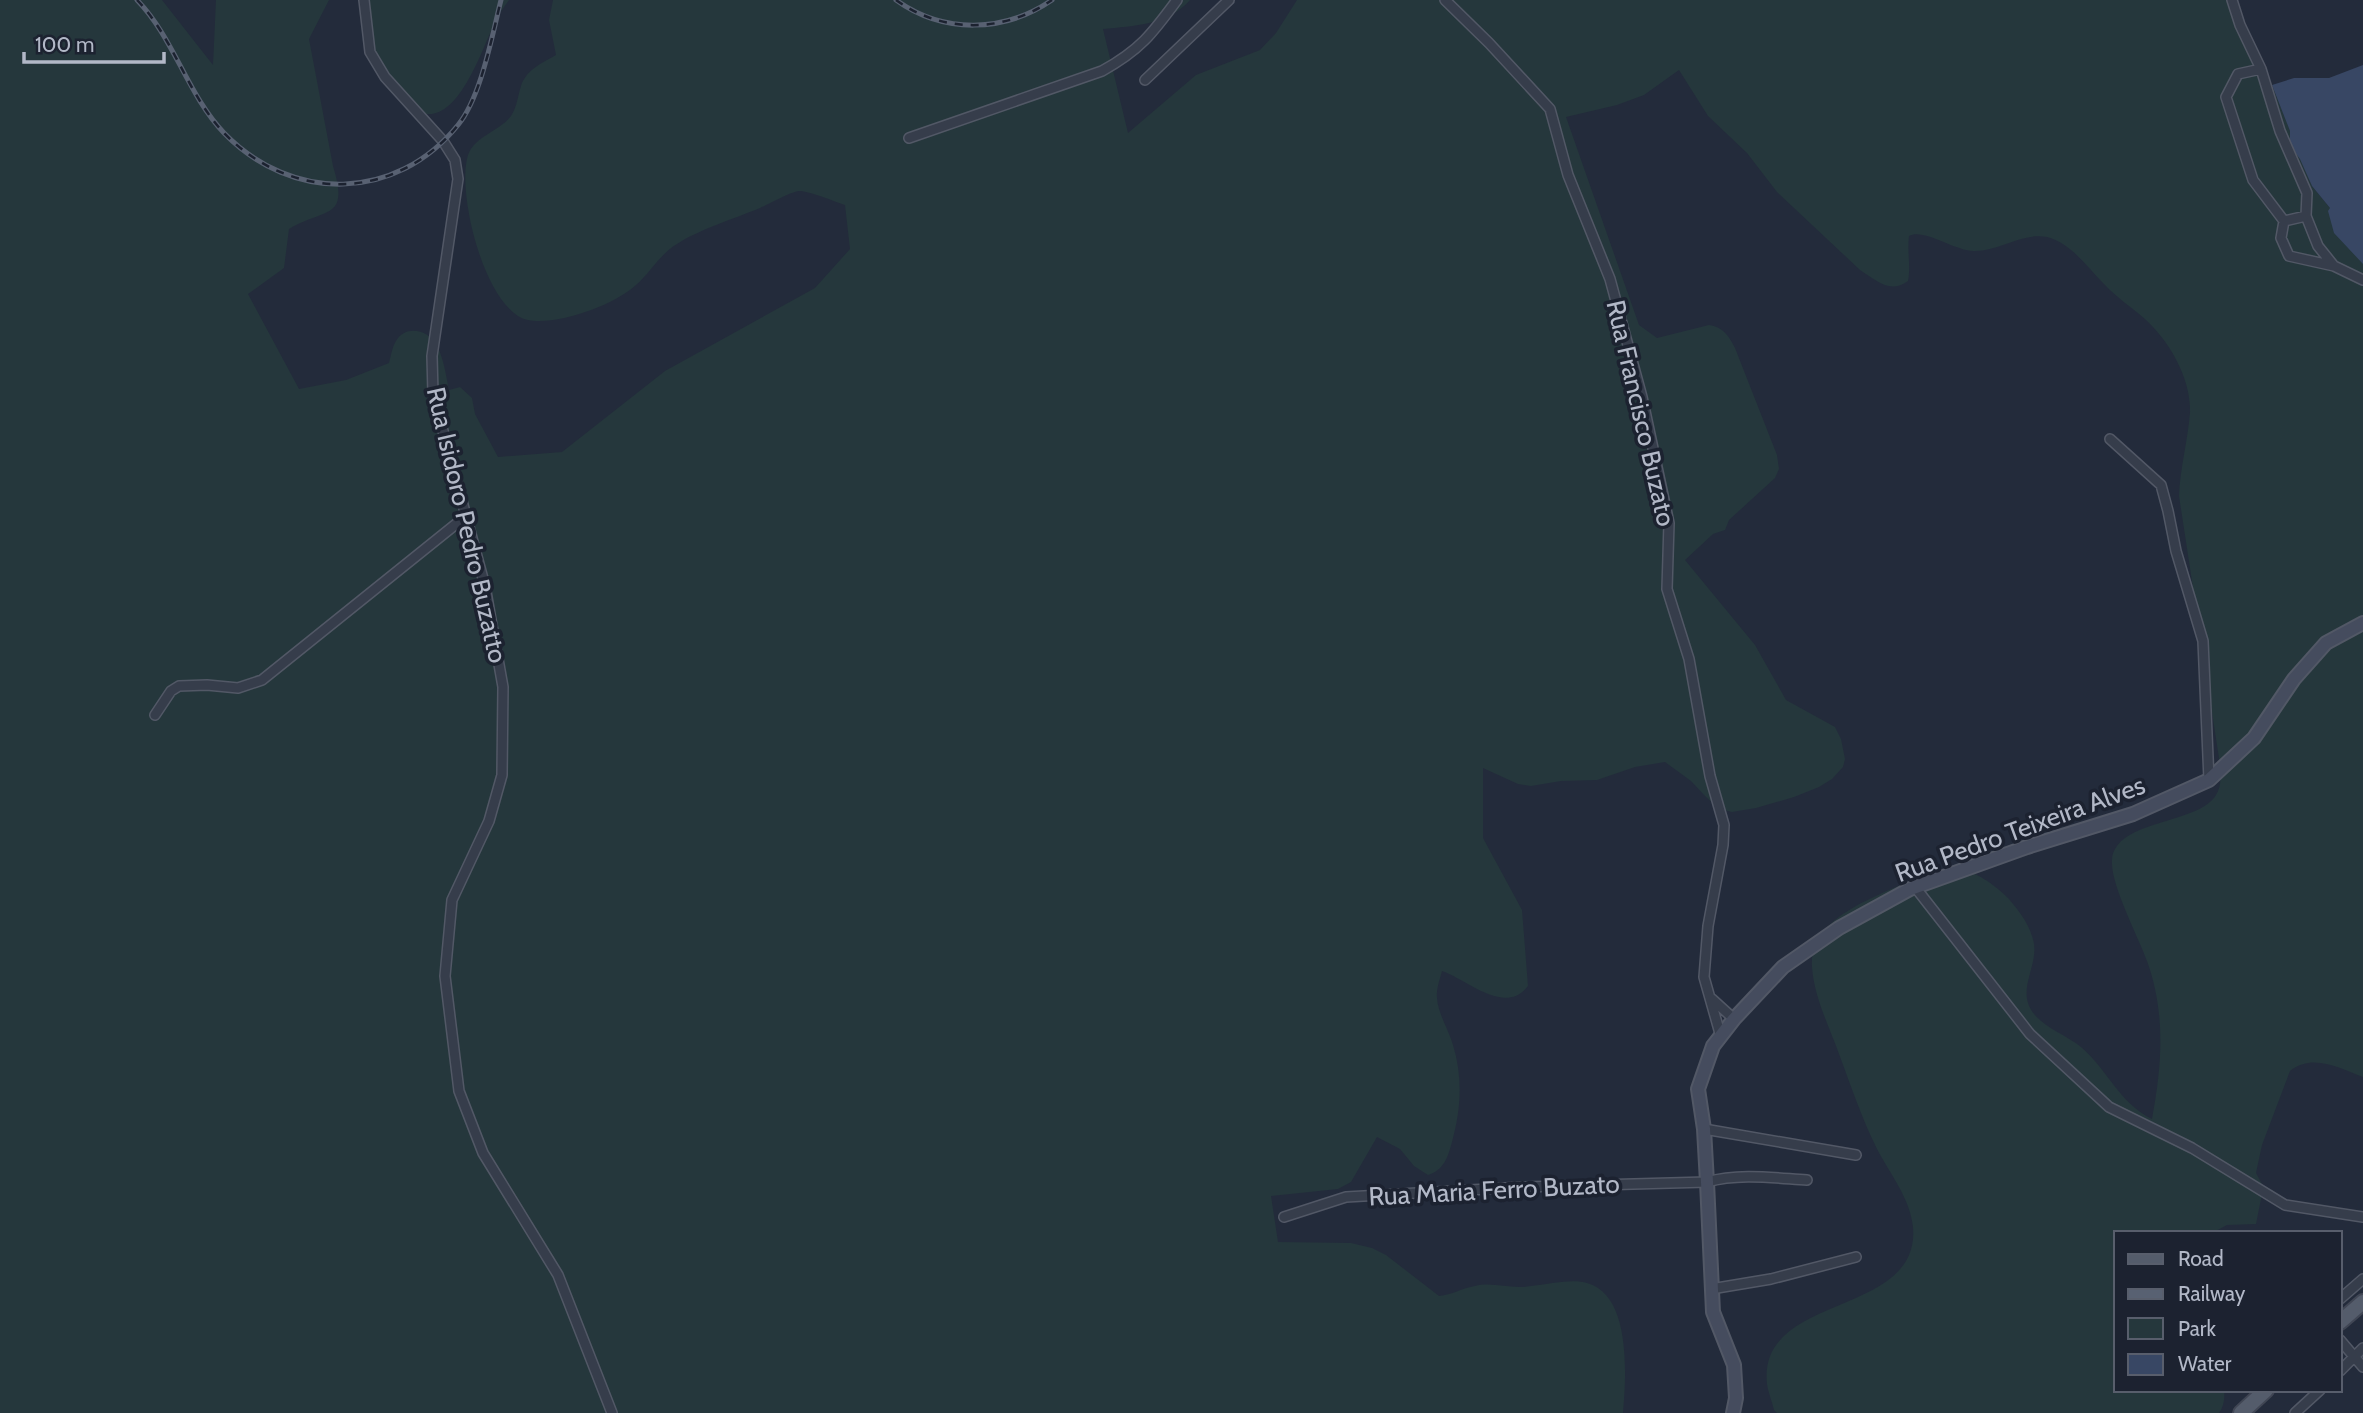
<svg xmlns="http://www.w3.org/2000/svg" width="2363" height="1413" viewBox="0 0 2363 1413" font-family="Cabin,sans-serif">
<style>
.green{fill:#25373c}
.water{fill:#384764}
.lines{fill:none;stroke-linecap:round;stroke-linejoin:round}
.street-casing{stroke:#525866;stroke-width:12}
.secondary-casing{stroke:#525866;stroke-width:16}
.primary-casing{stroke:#404654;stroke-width:18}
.street{stroke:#363d4b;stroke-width:9}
.secondary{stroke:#454c5e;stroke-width:12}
.primary{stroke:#545c6b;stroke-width:14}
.rail-casing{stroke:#586172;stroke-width:5}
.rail{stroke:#1c2230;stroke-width:2.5;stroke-dasharray:8;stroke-linecap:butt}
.labels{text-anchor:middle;stroke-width:7;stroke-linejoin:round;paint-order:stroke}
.street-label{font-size:26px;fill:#b2b8c7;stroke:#1c2230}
</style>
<rect width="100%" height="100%" fill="#232b3b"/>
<path class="green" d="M0,0H162L213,65L216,0H329L309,39L333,166C350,221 325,207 289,229L284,268L248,294L299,389L346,380L389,363C391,356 392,347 396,341C406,324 429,330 437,346C444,359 446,376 449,390L460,387L472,398L475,414L498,457L562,452L665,371L815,288L850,249L845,205C833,201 810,191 799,191C790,192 769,204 760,208C736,218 698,230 677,244C660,254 651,272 636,285C615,305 556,326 528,320C485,311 456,192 468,155C475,136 500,131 511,116C517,107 518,95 521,86C526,70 542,63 556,55L549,20L553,0H1190C1168,25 1134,26 1103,29L1128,133L1196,75L1260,50L1276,33L1297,0H2233L2272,85L2312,186L2339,219L2363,262V1077C2339,1068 2313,1053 2290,1071L2262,1145L2256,1173L2262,1184V1194L2256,1224L2227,1225L2212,1233H2116V1390H2224C2225,1398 2224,1406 2219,1413H1777L1774,1410C1772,1401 1768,1392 1767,1384C1757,1292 1921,1318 1913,1227C1910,1198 1890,1174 1877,1149C1862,1119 1851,1086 1839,1054C1829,1026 1814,997 1812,967C1810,937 1833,919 1856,906C1878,894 1933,869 1957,869C1975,870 1996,886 2008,898C2020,912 2031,926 2034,944C2037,964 2022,984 2028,1003C2035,1025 2064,1033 2081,1047C2108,1070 2118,1102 2152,1119C2162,1065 2166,1014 2147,961C2138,936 2110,884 2112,860C2115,819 2198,825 2216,795C2223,784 2220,770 2219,758L2179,496C2180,468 2188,440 2190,412C2191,378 2169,341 2145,319C2131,307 2116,297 2104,284C2088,268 2071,243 2047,237C2023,232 1999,251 1975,251C1956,252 1924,228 1909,236C1907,252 1911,266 1908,281C1890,294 1877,281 1860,270L1777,192L1747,153L1708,116L1679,70L1644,95L1617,105L1566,117L1639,325L1657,338L1709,325C1723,327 1729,336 1735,348L1777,455L1779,469L1775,478L1729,520L1725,530L1713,534L1685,560L1755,645L1786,700L1835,727L1841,739L1845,759L1843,767L1832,779L1819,787L1794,797L1756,808L1732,812L1720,809L1706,797L1691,781L1665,762L1635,767L1597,780L1561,781L1531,786L1518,784L1483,768V838L1522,910L1528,986C1505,1016 1468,980 1442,971C1440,979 1436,989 1437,998C1438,1014 1449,1030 1453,1045C1463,1078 1461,1109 1452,1142C1448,1157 1444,1170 1428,1175L1414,1166L1400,1149L1377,1137L1351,1182L1338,1189L1271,1196L1278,1242L1351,1243L1372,1248L1386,1255L1439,1296C1452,1295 1462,1288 1475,1286C1491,1282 1507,1288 1523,1287C1540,1286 1571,1278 1587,1283C1632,1295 1626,1378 1623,1413H0Z
M368,0H509C505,6 500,12 497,18C484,43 462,117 427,114C417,113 407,103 400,97C362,68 368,43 368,0Z"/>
<path class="water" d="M2363,65V264L2334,233L2328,211L2330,208L2312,186L2300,159L2290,146V131L2272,85L2294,78H2329Z"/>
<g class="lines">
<defs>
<path id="street" d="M364,0L370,52L385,77L443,141L455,160L458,179L432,356L433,394L485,586L503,687L502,775L489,821L452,900L445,976L459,1091L483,1153L558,1275L612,1413
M1445,0L1489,43L1550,109L1568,175L1610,279L1642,397L1669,523L1667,589L1689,659L1710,776L1724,825L1723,845L1708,926L1704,977L1721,1037
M2232,0L2240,25L2261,69L2238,74L2226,97L2253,180L2284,221L2281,238L2289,256L2334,266L2363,280
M2261,69L2280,131L2307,193L2306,216
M1145,80L1229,0
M909,138L1102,71C1140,50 1152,34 1177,0
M2284,221L2306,216L2318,246L2334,266
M2110,439L2161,485L2168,511L2176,551L2203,641L2209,780
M155,715L171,691L179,686L207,685L238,688L262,680L466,516
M1915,887L2030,1034L2109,1107L2192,1148L2285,1205L2363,1217
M1712,999L1734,1019
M1704,1129L1856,1155
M1284,1217L1346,1197L1523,1187L1707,1182C1739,1173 1774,1178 1807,1180
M1711,1289L1771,1279L1856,1257
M2340,1299L2363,1279
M2340,1340L2363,1367
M2340,1371L2363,1348
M2295,1413L2320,1390"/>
<path id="secondary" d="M1733,1413L1736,1398L1734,1365L1713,1312L1707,1182L1704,1129L1698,1089L1713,1046L1734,1019L1783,967L1839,928L1910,889L2027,847L2133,814L2209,780L2254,738L2294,679L2326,643L2363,623"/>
<path id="primary" d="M2340,1322L2363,1302
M2241,1413L2266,1390"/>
</defs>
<use href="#street" class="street-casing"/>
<use href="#secondary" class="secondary-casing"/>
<use href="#primary" class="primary-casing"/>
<use href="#street" class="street"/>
<use href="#secondary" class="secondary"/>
<use href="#primary" class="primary"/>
<defs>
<path id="rail" d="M137,0C174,38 187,94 224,133C292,203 396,202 458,125C481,97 492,36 501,0
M896,0C943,34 1004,33 1052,0"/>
</defs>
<use href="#rail" class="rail-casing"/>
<use href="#rail" class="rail"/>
</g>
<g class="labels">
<g class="street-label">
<text transform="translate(1641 413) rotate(77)" y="9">Rua Francisco Buzato</text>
<text transform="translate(467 525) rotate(77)" y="9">Rua Isidoro Pedro Buzatto</text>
<text transform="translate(2020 829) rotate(-20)" y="9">Rua Pedro Teixeira Alves</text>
<text transform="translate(1494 1190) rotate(-3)" y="9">Rua Maria Ferro Buzato</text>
</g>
</g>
<rect x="2114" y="1231" width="228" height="161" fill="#1c2230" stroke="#585e6c" stroke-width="2"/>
<rect x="2128" y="1254" width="35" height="10" fill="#545c6b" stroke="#585e6c" stroke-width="2"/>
<text x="2178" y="1266" font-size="21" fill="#b2b8c7">Road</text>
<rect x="2128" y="1289" width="35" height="10" fill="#586172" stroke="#585e6c" stroke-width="2"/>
<text x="2178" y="1301" font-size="21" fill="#b2b8c7">Railway</text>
<rect x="2128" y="1318" width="35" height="21" fill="#25373c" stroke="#585e6c" stroke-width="2"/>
<text x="2178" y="1336" font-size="21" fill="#b2b8c7">Park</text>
<rect x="2128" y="1354" width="35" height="21" fill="#384764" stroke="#585e6c" stroke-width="2"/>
<text x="2178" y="1371" font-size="21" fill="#b2b8c7">Water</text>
<path d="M24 52v10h140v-10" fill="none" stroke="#b2b8c7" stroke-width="3.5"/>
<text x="35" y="52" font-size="21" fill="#b2b8c7" stroke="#1c2230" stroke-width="5" paint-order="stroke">100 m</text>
</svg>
